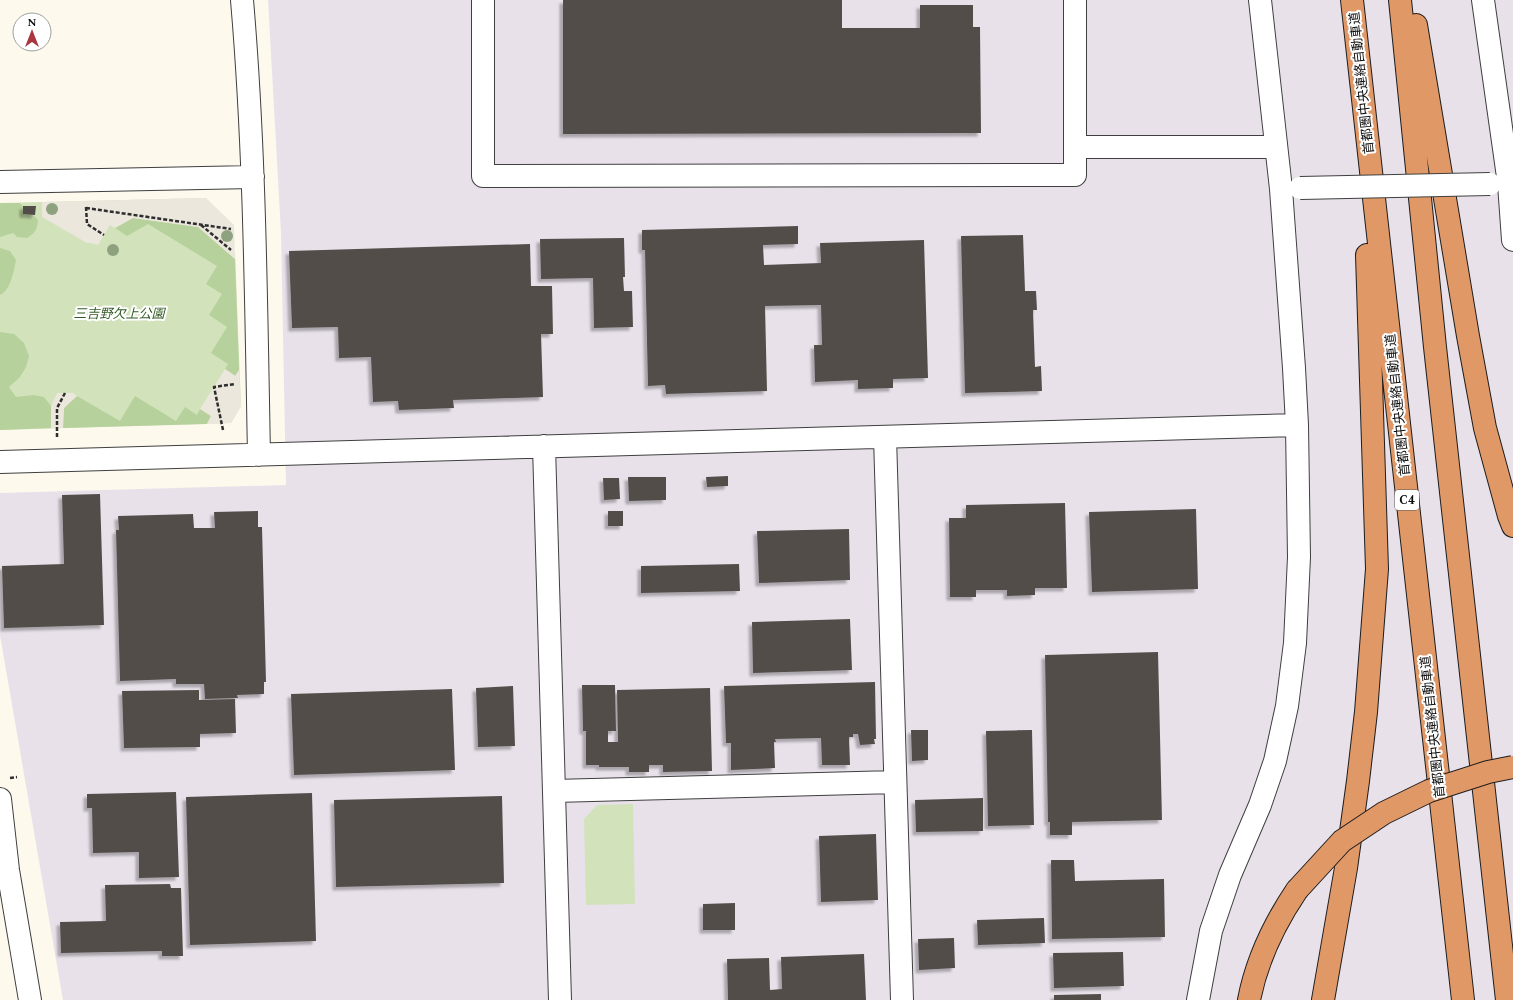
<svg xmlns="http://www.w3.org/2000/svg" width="1513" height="1000" viewBox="0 0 1513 1000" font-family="Spectral,'Noto Sans JP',serif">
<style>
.industrial{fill:#e8e1ea}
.green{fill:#d2e2bb}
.forest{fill:#b7d19d}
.plaza{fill:#ebe7dd}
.building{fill:#534d4a;filter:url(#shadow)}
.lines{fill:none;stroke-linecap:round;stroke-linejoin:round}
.minor-casing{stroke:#3f3f3f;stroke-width:24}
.highway-casing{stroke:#1d1d1d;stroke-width:24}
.path{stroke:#2e2e2e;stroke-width:2.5;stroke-dasharray:4 2;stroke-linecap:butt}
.minor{stroke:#fff;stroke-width:22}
.highway{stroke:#e19867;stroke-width:22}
.minor-bridge-casing{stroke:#3f3f3f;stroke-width:24;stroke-linecap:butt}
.highway-bridge-casing{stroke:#1d1d1d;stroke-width:24;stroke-linecap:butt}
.minor-bridge{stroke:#fff;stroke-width:22}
.highway-bridge{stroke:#e19867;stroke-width:22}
.tree{fill:#8ea27f}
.labels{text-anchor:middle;stroke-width:4;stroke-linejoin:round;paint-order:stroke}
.shield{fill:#fff;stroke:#555;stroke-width:1}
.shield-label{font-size:12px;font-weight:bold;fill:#0c0c0c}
.street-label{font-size:13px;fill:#0c0c0c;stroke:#fff}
.park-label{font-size:13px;font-style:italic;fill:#335a25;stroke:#fff}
</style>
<defs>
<filter id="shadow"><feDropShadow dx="-3.5" dy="3.5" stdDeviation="1" flood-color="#0004"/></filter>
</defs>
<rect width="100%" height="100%" fill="#fdf9ed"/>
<path class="industrial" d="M268,0H1513V1000H63L0,635V493L286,485L281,233Z"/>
<path class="green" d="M206,198L235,253L241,406L231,423L0,430V203Z
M633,804L635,904L586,905L584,819L597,805Z"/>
<path class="forest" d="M0,203H20C26,211 32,213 38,220C37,230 35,233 27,238L17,237L13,233L0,237Z
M133,218L198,227L235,259L239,370L236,376L225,369L228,364L211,353L227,327L209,315L222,294L206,284L217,266L148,224L127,236L115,228Z
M0,248L10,251L16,260C14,270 11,290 0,295Z
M0,332L14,334L24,343L29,356L26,367L20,377L9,387L16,397L33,395L44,397L51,406V428L0,430Z
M77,396L120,421L135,396L176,421L185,407L197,415L200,409L211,416L207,424L63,428L64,408Z"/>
<path class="plaza" d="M206,198L234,225L235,259L198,227L133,218L115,228L110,225L98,245L91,243H87L42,217V202Z
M225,369L235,376L239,370L241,406L231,423L207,424L211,416L200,409Z
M57,393H73L77,396L64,408L63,428H51V406Z"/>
<path class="building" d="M563,0H842V28H920V5H973V27H980L981,133L563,134Z
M23,206H36L35,215L23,214Z
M798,226V244L763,245L764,265L821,263L820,243L924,240L928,378L893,379V388L858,389V380L815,382L814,345H822L821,305L765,306L767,391L666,394L665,385L648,386L645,250H642V230Z
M1023,235L1025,291H1036L1037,310H1033L1035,367L1041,366L1042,391L965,393L961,236Z
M624,238L625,277H623L624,291H632L633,327L594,328L593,278L541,279L540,239Z
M530,244L531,286H552L553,334H541L543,397L453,400L454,408L399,410L398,401L373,402L371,357L339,358L338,327L292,328L289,251Z
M728,476V486L707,487L706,477Z
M628,477H666V500L629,501Z
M603,478H619L620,499L604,500Z
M100,494L104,625L4,628L2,566L64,564L62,495Z
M1065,503L1067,588H1035V595L1007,596V590H976V597H950L949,518H966V505Z
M1196,509L1198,589L1092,592L1089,512Z
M258,511V527H262L266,682H264V694L237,695L238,698L205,699L204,684H176V679L120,681L116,530H119L118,516L193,514L194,528H215L214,512Z
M608,511H623V526H608Z
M849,529L850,580L759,583L757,531Z
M739,564L740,591L641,593V566Z
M850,619L852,670L753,673L752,622Z
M1158,652L1162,820L1072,822V835H1050V822H1048L1045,655Z
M875,682L876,739H874L875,744L860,745L858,734H853V737H849L850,765H822L821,738L775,739L776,742H774L775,768L731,770V743H726L724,686Z
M582,685H615L616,731H608V742H618L617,690L710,688L712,771L663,772V765H649V772H629V767H599V765H586V731H583Z
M513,686L515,746L478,747L476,688Z
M452,689L455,770L294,775L291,694Z
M199,690V700L235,699L236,733L200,734V747L124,748L122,691Z
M911,730H928V760L912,761Z
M1032,730L1034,825L988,826L986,731Z
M176,792L179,877L139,878V852L93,853L92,808H87V794Z
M312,793L316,941L190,945L186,797Z
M502,796L504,883L336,887L334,800Z
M983,798V831L916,832L915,800Z
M876,834L878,900L821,902L819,836Z
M1051,860H1074L1075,881L1164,879L1165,937L1052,939Z
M170,884L171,888H181L183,956H162V951L61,953L60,922L106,921L105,885Z
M735,903V930H703V904Z
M1044,918L1045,943L978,945L977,920Z
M954,938L955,968L919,970L918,939Z
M1123,952L1124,986L1054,988L1053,953Z
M864,954L866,1000H728L727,959L769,958L770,990L782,989L781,957Z
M1101,994V1000H1054V995Z"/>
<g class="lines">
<defs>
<path id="minor" d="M242,0C255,151 256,303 259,455
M483,0V176L1075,175V0
M1483,0L1509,184L1513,240
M1075,147H1276
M0,182L253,177
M885,437L902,1000
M544,446L560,1000
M0,462L1297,425
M554,791L895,782
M0,799L8,870L30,1000
M1198,1000L1211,931L1230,875L1260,805L1275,761L1287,706L1295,643L1299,557L1297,425L1294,368L1281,189L1260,0"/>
<path id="highway" d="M1352,0L1463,1000
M1400,0L1435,347L1507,1000
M1416,25L1468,336L1485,428L1509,516L1513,526
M1249,1000C1257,959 1274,924 1297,890
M1323,1000L1346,868L1358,781L1366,712L1377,569L1367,255"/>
</defs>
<use href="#minor" class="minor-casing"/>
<use href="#highway" class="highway-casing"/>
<path class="path" d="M86,207L87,224L104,235
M86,208L231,229
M201,225L231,250
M223,430L214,387L235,384
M57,437V408L65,393
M10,778L17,777"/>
<use href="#minor" class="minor"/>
<use href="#highway" class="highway"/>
<defs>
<path id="minor-bridge" d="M1300,188L1490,184"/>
<path id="highway-bridge" d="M1297,890L1342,841L1384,813L1429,791L1488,772L1513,767"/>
</defs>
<use href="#minor-bridge" class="minor-bridge-casing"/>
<use href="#highway-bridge" class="highway-bridge-casing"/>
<use href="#minor-bridge" class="minor-bridge"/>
<use href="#highway-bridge" class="highway-bridge"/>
</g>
<g class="tree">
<circle cx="52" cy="209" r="6"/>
<circle cx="227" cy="236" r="6"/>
<circle cx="113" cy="250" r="6"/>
</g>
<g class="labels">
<rect class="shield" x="1395" y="490" width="24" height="20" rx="3"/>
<g class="shield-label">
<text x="1407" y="504">C4</text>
</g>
<g class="street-label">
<text transform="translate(1361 83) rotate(-96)" y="5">首都圏中央連絡自動車道</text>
<text transform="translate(1397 405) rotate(-96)" y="5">首都圏中央連絡自動車道</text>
<text transform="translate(1432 727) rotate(-96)" y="5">首都圏中央連絡自動車道</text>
</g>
<g class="park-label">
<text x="119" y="318">三吉野欠上公園</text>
</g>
</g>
<g transform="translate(32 32)"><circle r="19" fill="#ffffff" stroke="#9e9e9e"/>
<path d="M0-3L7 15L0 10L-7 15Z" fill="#a93742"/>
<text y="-6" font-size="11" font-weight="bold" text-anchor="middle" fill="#0c0c0c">N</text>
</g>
</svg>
